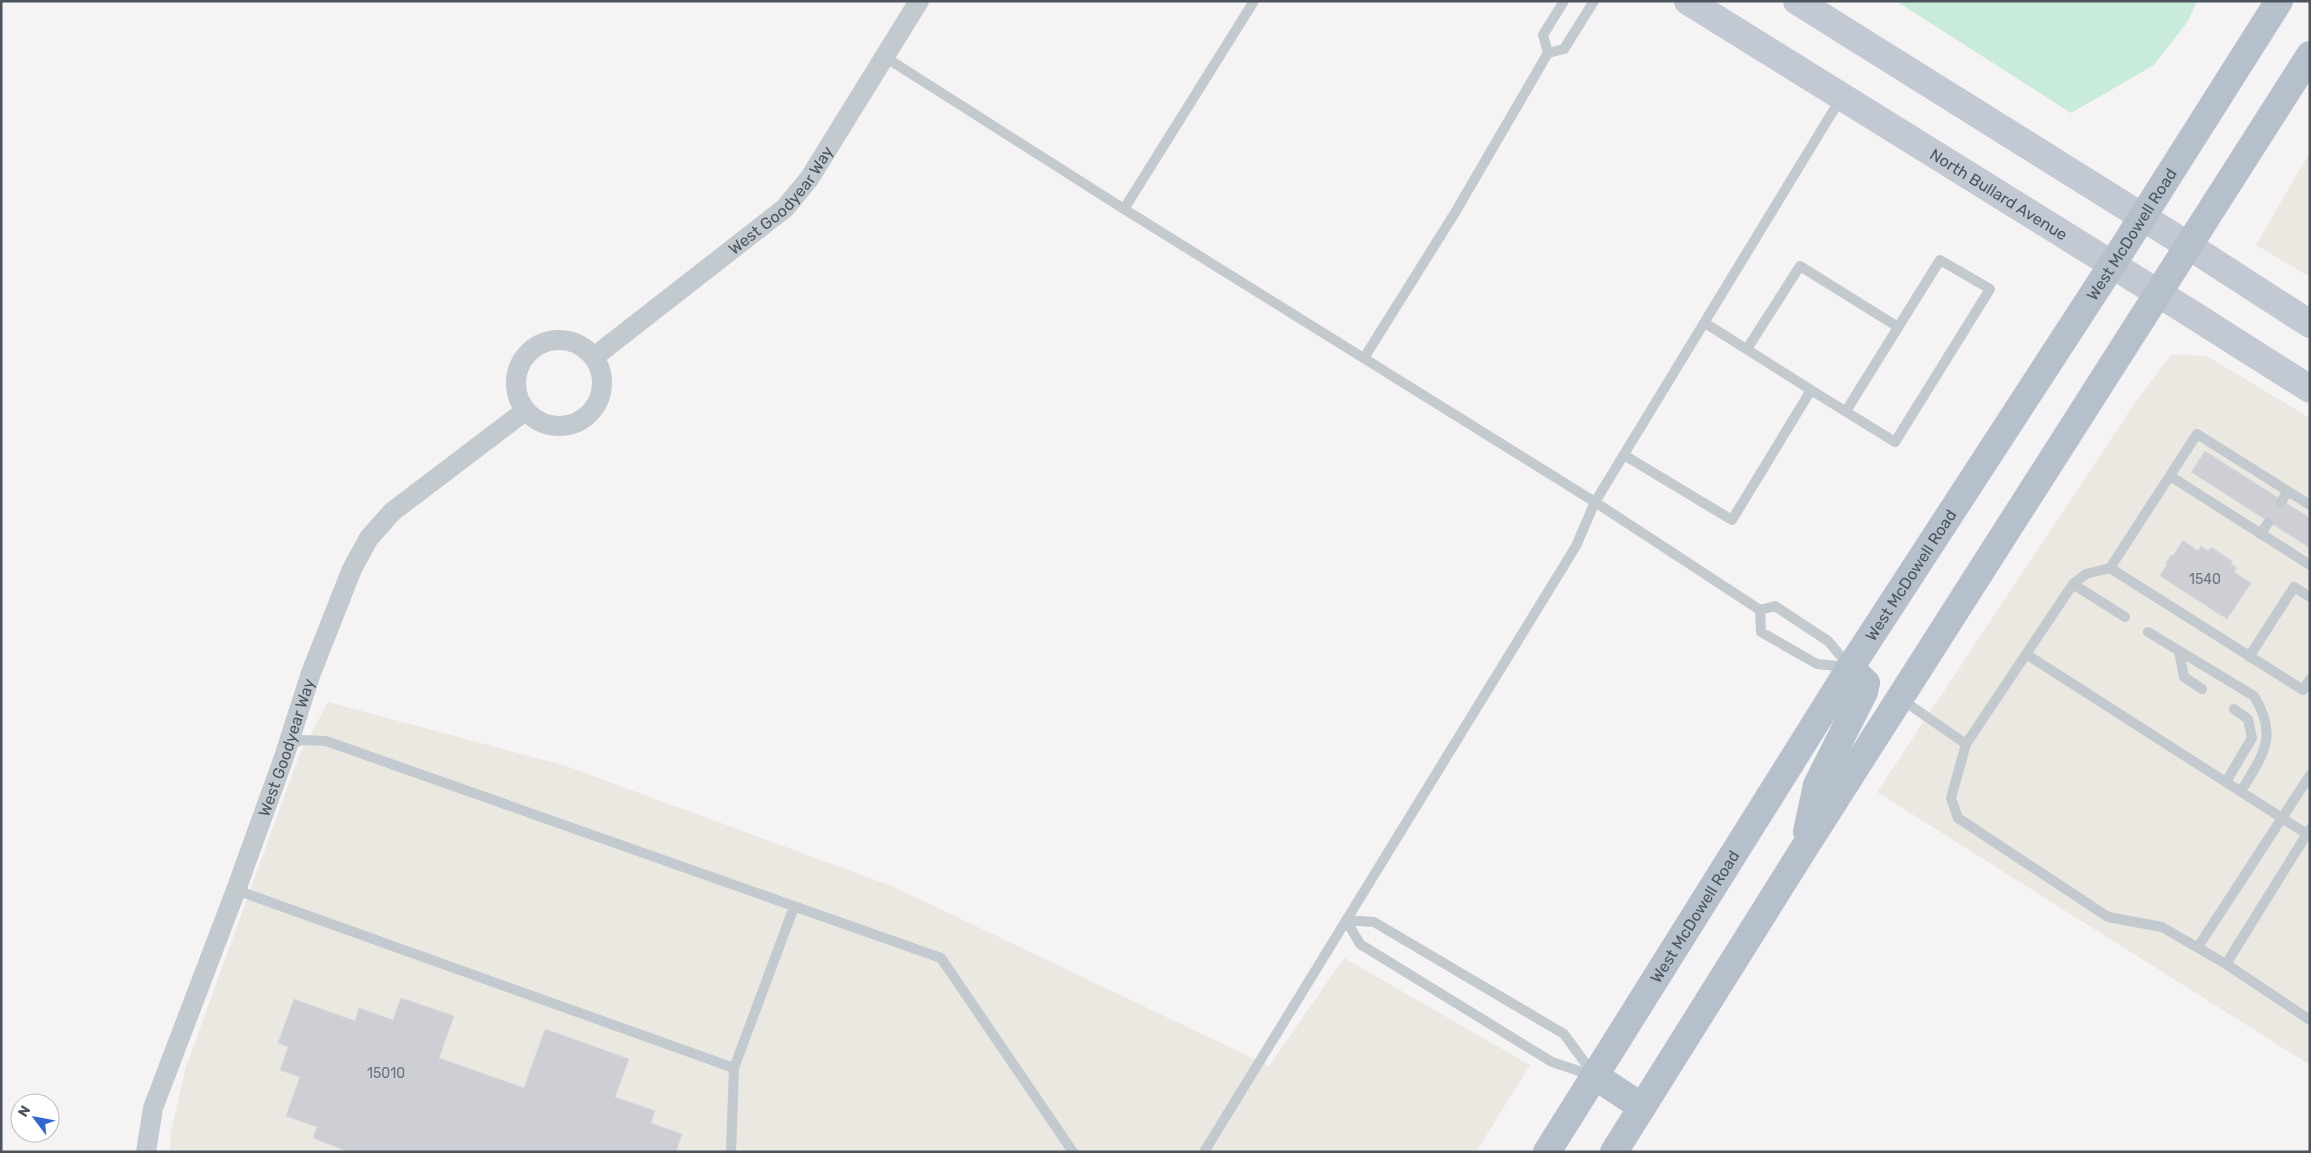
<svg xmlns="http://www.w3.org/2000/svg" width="2311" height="1153" viewBox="0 0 2311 1153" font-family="Rubik,sans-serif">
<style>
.commercial{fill:#eae8e1}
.green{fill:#c8ecd9}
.building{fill:#cdcfd4;stroke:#d8d9dd}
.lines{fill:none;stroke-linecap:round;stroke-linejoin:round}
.service{stroke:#c2c9cf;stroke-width:10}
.minor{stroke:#c2c9cf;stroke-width:20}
.secondary{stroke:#c3c9d3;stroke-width:28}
.primary{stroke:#b6c0cd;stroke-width:28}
.labels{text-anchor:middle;stroke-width:4;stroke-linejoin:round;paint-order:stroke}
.number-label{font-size:14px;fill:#6c737c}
.street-label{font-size:16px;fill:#4c545e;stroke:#fff}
</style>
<rect width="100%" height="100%" fill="#f5f3f3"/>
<path class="commercial" d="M2310,152V277L2256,245Z
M2172,354L2207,356L2310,418V1065L1877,792L2139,397Z
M328,702L566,766L894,887L1269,1066L1344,958L1530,1065L1476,1152H170L171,1131L186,1067L299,756Z"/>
<path class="green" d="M1896,1H2197L2188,21L2154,65L2071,113Z"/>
<path class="building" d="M2205,451L2310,518V548L2191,472Z
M2183,540L2198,551L2201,546L2208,551L2211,547L2232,561L2231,564L2237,568L2234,572L2251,583L2227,619L2160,576L2167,564L2166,563L2171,555L2173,556Z
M401,998L454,1016L439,1058L524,1088L545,1029L629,1059L615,1097L655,1111L651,1123L682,1134L676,1152H349L313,1138L317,1127L286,1116L300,1077L280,1070L288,1047L278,1043L294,999L355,1021L359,1008L393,1020Z"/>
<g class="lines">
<path class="service" d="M1548,53L1564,49L1594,1
M885,57L1124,209L1595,502L1841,98
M1124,209L1254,1
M1747,349L1800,266L1898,327
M1364,358L1456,211L1548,53L1543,35L1564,1
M1811,390L1895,442L1990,289L1940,260L1846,411
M1624,455L1732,520L1811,390L1705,323
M2170,476L2310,565
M2281,502L2288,491
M2260,534L2268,523
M2110,568L2197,434L2310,505
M2073,584L2125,617
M1760,610L1761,632L1817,664L1847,667
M2148,632L2254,696C2279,737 2263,755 2241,791
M2179,651L2184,677L2202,689
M2026,654L2310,836
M2249,657L2294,587L2310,597
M1901,699L1966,744L1951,798L1958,818L2108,917L2162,927L2226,964L2310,1020
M1966,744L2073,584L2086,574L2110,568L2303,690L2310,679
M289,746L301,740L326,741L941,958L1073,1152
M2226,782L2252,738L2248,719L2234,709
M236,890L734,1068
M1346,920L1374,922L1564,1034L1594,1075
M1346,920L1360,944L1552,1062L1594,1076
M2198,947L2310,775
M2226,964L2310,829
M731,1152L734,1068L794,907
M1204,1152L1576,546L1595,502L1760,610L1775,606L1828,641L1850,667"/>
<g class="minor">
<circle cx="559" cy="383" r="43"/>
<path id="s1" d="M594,357L785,208L809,179L919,1"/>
<path id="s2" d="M146,1152L153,1108L236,890L283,760L311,673L352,569L369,538L392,512L525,411"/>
</g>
<g class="secondary">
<path id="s3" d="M1688,1L2190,313L2310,389"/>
<path d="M1797,1L2189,246L2310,324"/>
</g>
<g class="primary">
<path d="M1807,832L1817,785L1864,692L1866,683L1850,668"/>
<path d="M1595,1076L1642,1107"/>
<path id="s4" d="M1547,1152L1850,668L2112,265L2279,1"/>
<path d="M1614,1152L1803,850L2310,55"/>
</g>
</g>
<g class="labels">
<g class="number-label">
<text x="2205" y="584">1540</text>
<text x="386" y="1078">15010</text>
</g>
<g class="street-label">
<text dy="6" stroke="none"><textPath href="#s3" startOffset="366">North Bullard Avenue</textPath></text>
<text dy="6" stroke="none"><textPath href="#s1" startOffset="245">West Goodyear Way</textPath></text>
<text dy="6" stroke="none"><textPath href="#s4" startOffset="1088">West McDowell Road</textPath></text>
<text dy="6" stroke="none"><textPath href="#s4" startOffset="682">West McDowell Road</textPath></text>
<text dy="6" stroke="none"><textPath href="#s2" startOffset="429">West Goodyear Way</textPath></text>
<text dy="6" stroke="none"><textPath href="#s4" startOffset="278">West McDowell Road</textPath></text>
</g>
</g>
<rect width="2311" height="1153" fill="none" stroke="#4c545e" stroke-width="5"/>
<g transform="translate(35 1118) rotate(302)"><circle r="24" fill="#ffffff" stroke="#b7bbbf"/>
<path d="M0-4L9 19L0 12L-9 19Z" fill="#3167d1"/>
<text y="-8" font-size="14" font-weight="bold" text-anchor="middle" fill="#4c545e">N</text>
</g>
</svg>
